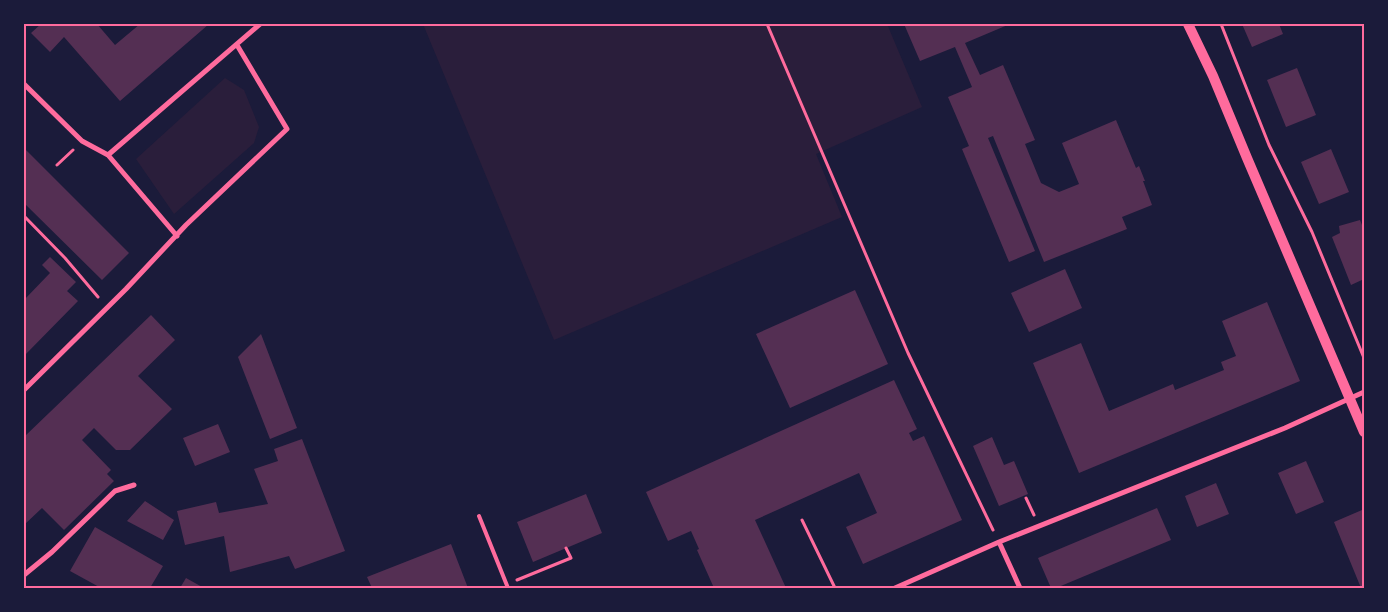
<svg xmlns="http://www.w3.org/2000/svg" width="1388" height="612" viewBox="0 0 1388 612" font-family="'Asap Condensed',sans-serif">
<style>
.green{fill:#2a1e3b}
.building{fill:#542f53}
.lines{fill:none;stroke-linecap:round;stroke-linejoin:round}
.path{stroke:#ff6b9d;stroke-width:3}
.service{stroke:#ff6b9d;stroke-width:4}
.minor{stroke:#ff6b9d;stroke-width:5}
.secondary{stroke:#ff6b9d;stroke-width:10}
.neatline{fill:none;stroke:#ff6b9d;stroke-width:2}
</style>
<rect width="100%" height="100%" fill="#1b1b3a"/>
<path class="green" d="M423,24H887L922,107L816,154L842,217L554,340Z
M225,78L244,90L259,127L254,143L174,214L136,159Z"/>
<path class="building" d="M41,24H97L115,45L140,24H209L120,101L64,37L50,52L31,33Z
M904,24H1010L965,43L980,75L1003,65L1035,140L1025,144L1041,183L1059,192L1079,184L1062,143L1116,120L1136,168L1139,166L1145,181H1143L1152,205L1122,217L1127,229L1044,262L993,136L988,138L1035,251L1009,262L962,149L969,146L948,97L972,87L955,47L920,61Z
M1242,24H1279L1283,34L1252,47Z
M1297,68L1316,115L1286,127L1267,80Z
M24,148L129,253L102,280L24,203Z
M1331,149L1349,192L1319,204L1301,162Z
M1360,220L1364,230V279L1351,285L1332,237L1340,233L1339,226Z
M50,257L76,282L67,291L78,301L24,356V300L50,273L42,265Z
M1065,269L1082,308L1029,332L1011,293Z
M855,290L888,364L790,408L756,334Z
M1267,302L1300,381L1079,473L1033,363L1081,343L1109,411L1173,384L1175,390L1224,370L1221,362L1236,356L1222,321Z
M151,315L175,340L138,376L172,409L130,450H116L94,428L82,440L111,470L107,474L114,481L64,530L42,508L24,525V437Z
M261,334L297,428L270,439L238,357Z
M894,380L917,429L909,433L913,441L924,436L962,520L863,564L846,527L877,513L859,473L755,520L786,588H714L697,550L699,549L691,531L668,541L646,492Z
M218,424L230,452L195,466L183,438Z
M992,437L1004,465L1014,461L1028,494L999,506L973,446Z
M302,439L345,551L295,569L289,556L230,572L224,536L185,545L177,511L216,502L219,513L268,504L254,469L278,461L274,449Z
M1306,461L1324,502L1296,514L1278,473Z
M1216,483L1229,514L1197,527L1185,496Z
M586,494L602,533L533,562L517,522Z
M145,501L174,520L163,540L127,521Z
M1157,508L1171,540L1056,588H1051L1038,558Z
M1362,510L1364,516V588H1361L1334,522Z
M95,527L163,566L150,588H101L70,571Z
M451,544L468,588H372L367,577Z
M186,578L204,588H180Z"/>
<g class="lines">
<path class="path" d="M767,24L908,353L993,530
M1221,24L1269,145L1312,232L1364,358
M57,165L73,150
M24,216L65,258L98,297
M1026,498L1034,515
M802,520L835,588
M517,580L571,558L566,548"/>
<path class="service" d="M479,516L508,588"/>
<path class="minor" d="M24,84L82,141L108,155
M177,236L108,155L260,24
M24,390L126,289L186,225L287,129L237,45
M999,542L1020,588
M24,575L52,552L115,491L134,485
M895,588L999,542L1285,428L1364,392"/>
<path class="secondary" d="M1188,24L1213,76L1247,158L1364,432"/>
</g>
<rect width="1388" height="612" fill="none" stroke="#1b1b3a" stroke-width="50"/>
<rect x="25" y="25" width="1338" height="562" class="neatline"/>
</svg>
